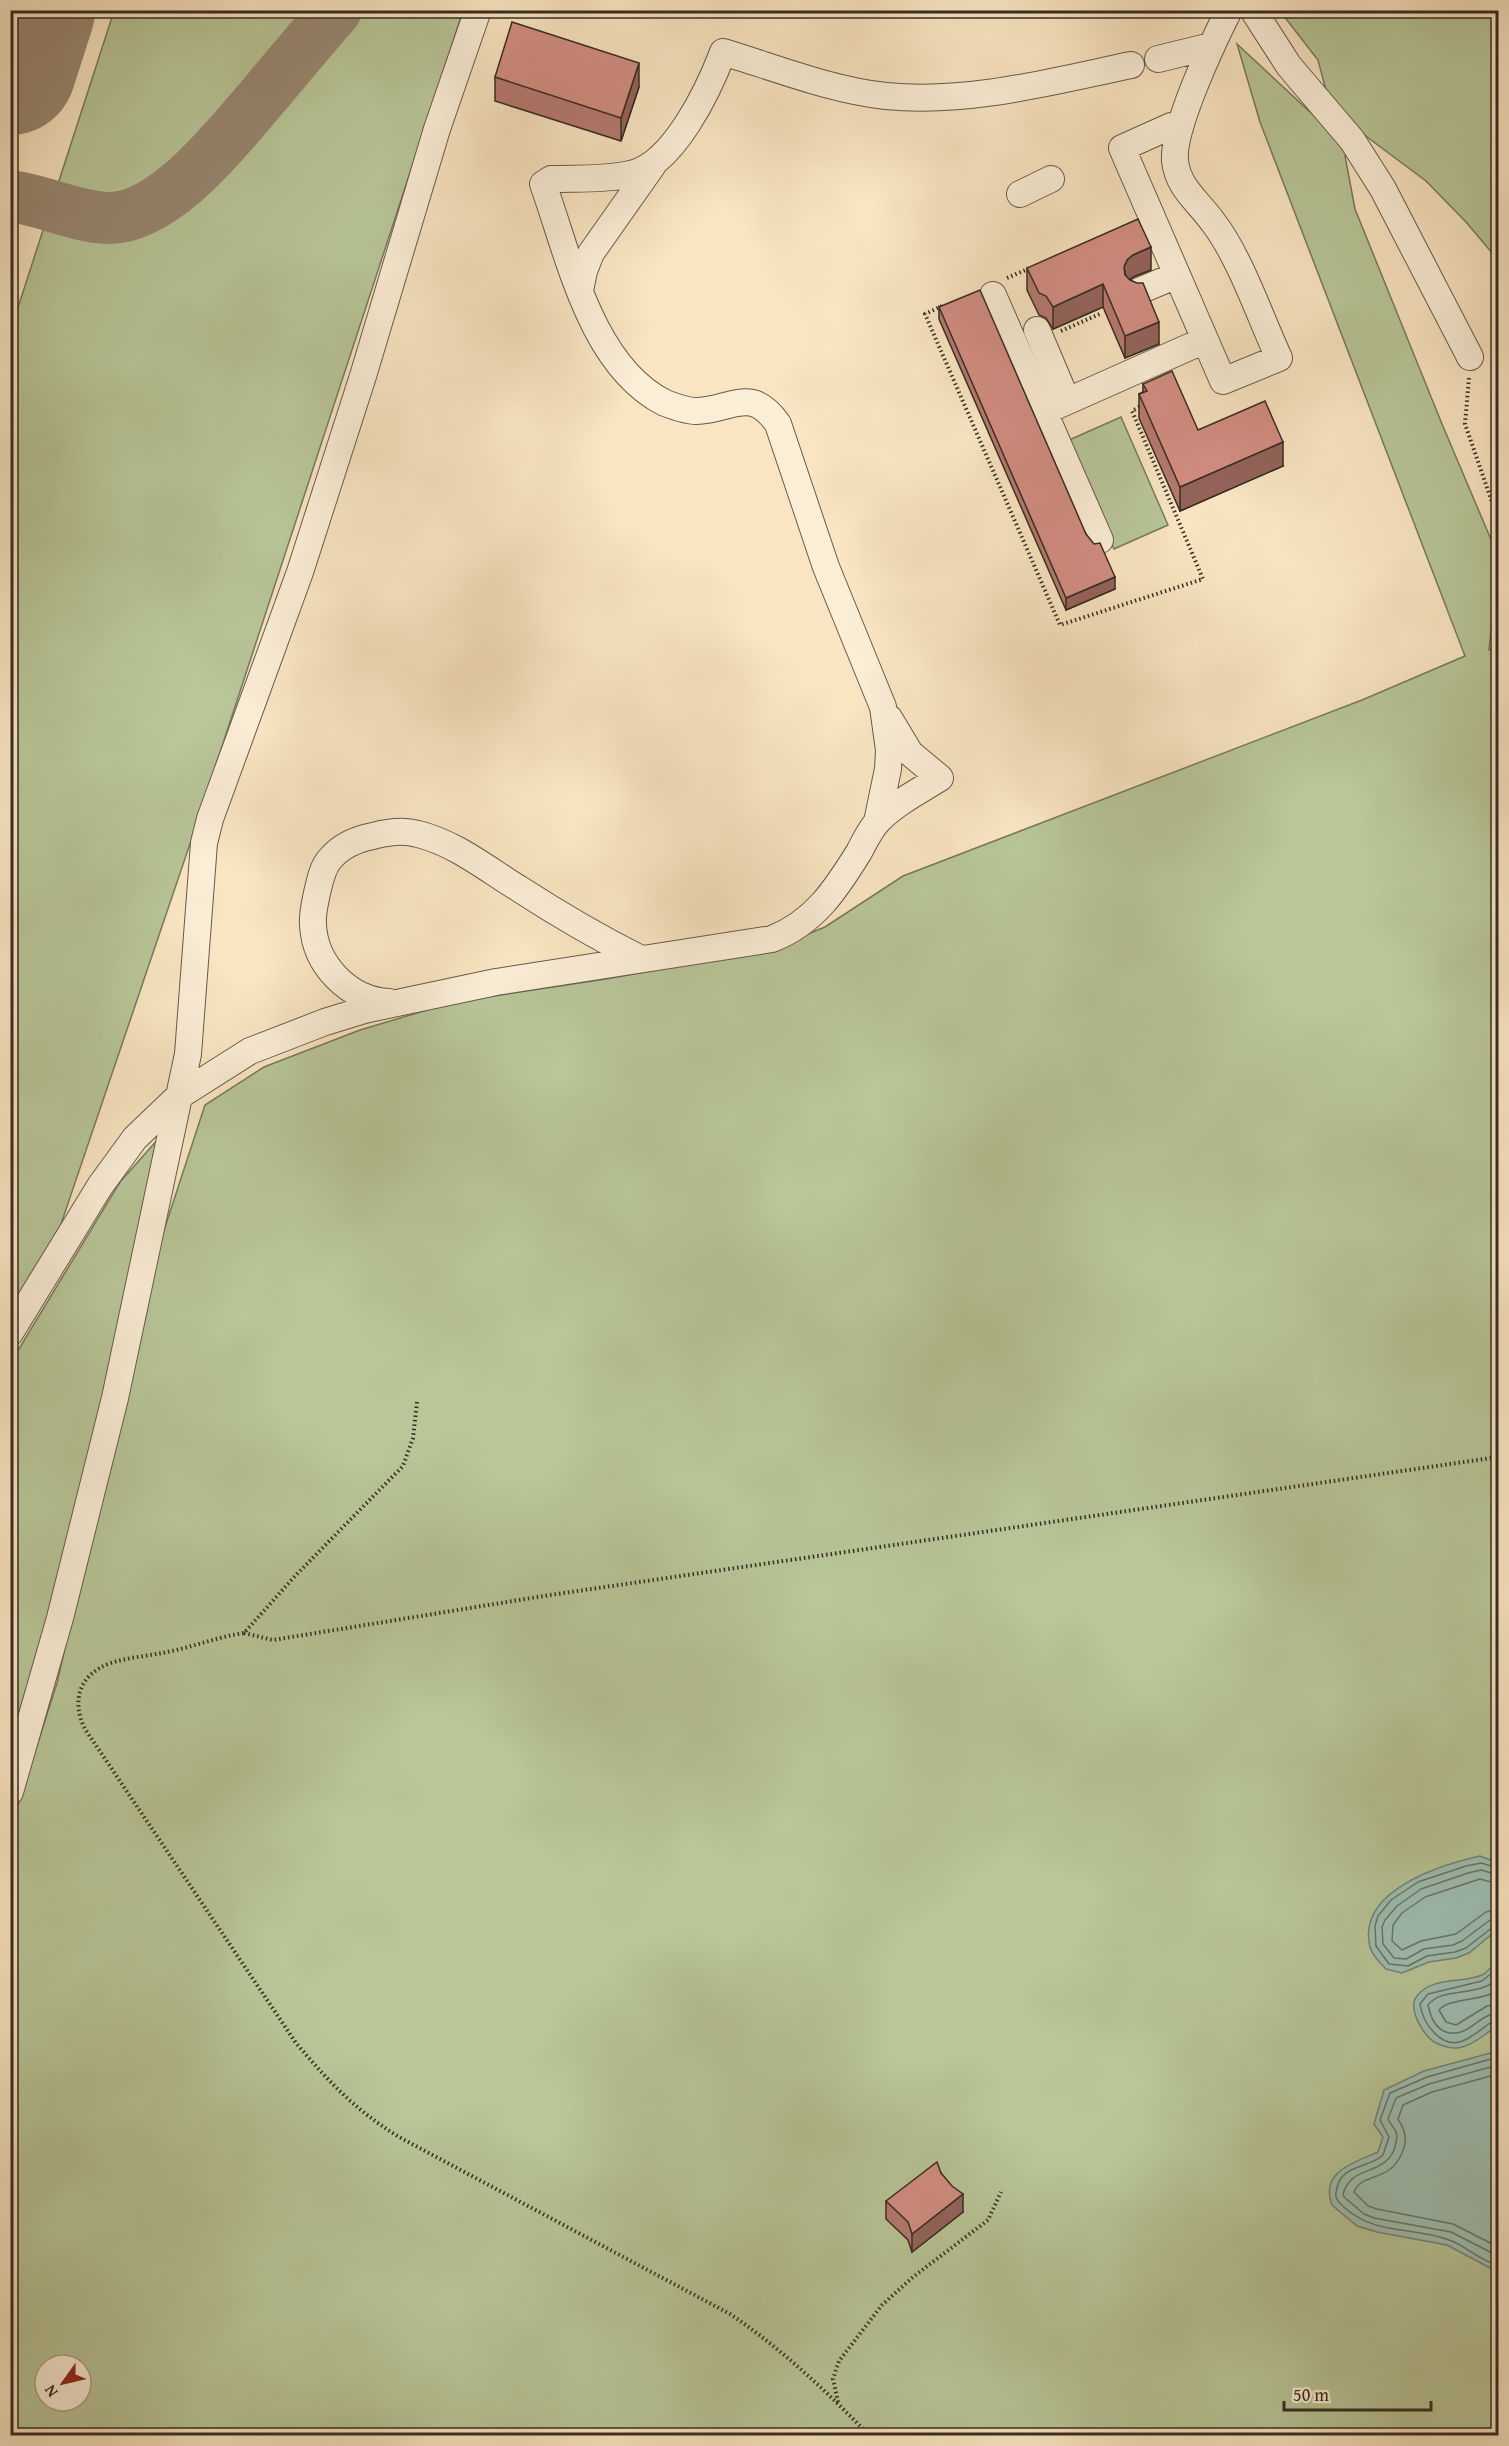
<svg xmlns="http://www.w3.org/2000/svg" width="1509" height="2446" viewBox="0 0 1509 2446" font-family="'Gentium Book Plus',serif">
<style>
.green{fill:#b8c698;stroke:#77795d;stroke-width:1.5;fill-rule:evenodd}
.water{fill:#9ebfb2;stroke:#748478;stroke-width:1.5}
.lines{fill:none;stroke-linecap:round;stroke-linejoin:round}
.shore{stroke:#6a766a;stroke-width:1.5}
.taxiway{stroke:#988872;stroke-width:52}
.runway{stroke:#988872;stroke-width:132}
.minor-casing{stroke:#675a4a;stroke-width:28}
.path{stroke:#362c22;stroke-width:4;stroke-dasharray:1.5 3;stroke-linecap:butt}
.minor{stroke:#fbeed7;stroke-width:26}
.wall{fill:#b57970;stroke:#362c22;stroke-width:1.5}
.shaded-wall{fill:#93635b;stroke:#362c22;stroke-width:1.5}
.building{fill:#d28d82;stroke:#362c22;stroke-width:1.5}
</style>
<rect width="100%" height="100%" fill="#f9e5c2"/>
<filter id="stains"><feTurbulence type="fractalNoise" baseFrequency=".00333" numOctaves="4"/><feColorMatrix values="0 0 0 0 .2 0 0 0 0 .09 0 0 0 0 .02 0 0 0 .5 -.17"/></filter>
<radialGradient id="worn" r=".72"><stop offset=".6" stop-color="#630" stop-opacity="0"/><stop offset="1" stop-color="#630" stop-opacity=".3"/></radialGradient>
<path class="green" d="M114,11H463L194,832L60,1227L11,1307V329Z
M1280,11H1498V260L1466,222L1426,181L1347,122L1327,94L1318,60Z
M1237,44L1350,149L1345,156L1355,209L1442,424L1498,556L1489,650L1498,648V2435L11,2436V1827L57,1683L151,1270L205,1105L264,1067L360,1030L454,1002L606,979L768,950L825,927L903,876L1362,700L1465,656L1260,122ZM45,2365H81V2401H45Z
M1121,417L1168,525L1114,549L1067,441Z
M168,1128L11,1790V1362L120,1182Z"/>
<path class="water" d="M1480,1856L1498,1863V1929L1469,1953L1456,1958L1429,1962L1402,1973L1386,1969C1380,1963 1372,1955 1370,1947C1356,1891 1440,1865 1480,1856Z
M1498,1959V2026C1485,2033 1470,2049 1454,2048C1449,2048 1440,2045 1436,2043C1423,2036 1407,2008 1417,1996C1432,1976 1462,1984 1482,1975C1488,1972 1494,1964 1498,1959Z
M1498,2051V2270L1492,2269L1447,2245L1377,2232L1357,2226L1332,2205C1319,2171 1356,2162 1378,2152L1383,2137L1374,2124L1384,2090L1424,2071Z"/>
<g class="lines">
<path class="shore" d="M1498,1868L1481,1863L1466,1866L1418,1882L1391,1900L1378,1916L1375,1926L1376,1946L1389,1964L1408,1966L1427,1956L1455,1952L1466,1948L1493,1927L1498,1926
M1498,1875L1481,1870L1468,1873L1421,1889L1397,1906L1385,1920L1382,1927L1383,1944L1394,1958L1406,1959L1424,1949L1453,1945L1462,1941L1490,1920L1498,1918
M1498,1884L1480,1879L1425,1897L1402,1913L1393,1925L1392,1941L1402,1950L1421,1941L1456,1934L1486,1912L1498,1909
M1498,1968L1482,1981L1428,1994L1420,2004C1423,2024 1442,2051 1465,2040C1475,2035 1484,2027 1493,2021L1498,2020
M1498,1978C1480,1998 1442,1986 1428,2005C1430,2015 1435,2028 1446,2032C1468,2039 1478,2014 1498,2013
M1498,1991C1482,2001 1448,1998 1439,2010L1446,2022L1456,2025L1487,2006L1498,2004
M1498,2057L1427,2077L1390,2093L1380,2120L1389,2137L1383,2155C1369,2169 1339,2163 1336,2193C1335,2200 1340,2203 1345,2208C1377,2236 1412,2226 1449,2240C1465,2245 1481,2262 1498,2264
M1498,2065L1429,2084L1396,2098L1388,2119C1390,2124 1394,2127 1396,2132C1398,2137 1396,2144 1394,2150C1382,2177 1352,2164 1343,2194L1344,2197L1364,2214L1374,2218L1451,2232L1498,2256
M1498,2074L1432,2092L1403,2105L1398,2119C1406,2131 1408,2141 1401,2155C1389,2182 1361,2173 1354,2192L1368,2206L1377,2209L1453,2224L1498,2247"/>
<path class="taxiway" d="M10,196C43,200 75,217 108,218C166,219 230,134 265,94C288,66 312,38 336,10"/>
<path class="runway" d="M10,69L29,10"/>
<defs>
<path id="minor" d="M1253,10L1289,66L1352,140L1383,189L1470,357
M1158,59L1211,46
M1180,128L1171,126L1122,148L1223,381L1279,358C1260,317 1240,257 1213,222C1198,201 1178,188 1175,161C1172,128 1213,42 1229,10
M1020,194L1051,179
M580,291L584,271L591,253L653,165
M1139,291L1177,275
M993,295L1100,540
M1037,330L1067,401
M1043,412L1205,340
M877,822L888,769L889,750L883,707L826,567L778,424C751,385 732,410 696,411C688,411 673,406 665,403C591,366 569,256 543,184L551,179C577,178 605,180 630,174C673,166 709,89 723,52C776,68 831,90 886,96C969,104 1050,82 1131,65
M389,1002C349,1000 315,965 313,925C312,914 315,903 317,893C320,881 322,868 330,859C341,846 357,839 373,836C388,832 404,830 418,834C455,843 487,869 518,888C558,914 599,938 641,959
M10,1333L100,1186L135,1138L179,1096L250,1051L325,1022L364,1010L496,982L772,939C815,922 836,889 859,852C865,841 870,829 879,820C896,803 919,791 940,778L910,753L889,718
M10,1792L60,1618L115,1398L188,1054L204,843L210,819L300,572L363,376L437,129L478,10"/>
</defs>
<use href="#minor" class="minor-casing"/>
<path class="path" d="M1007,278L1030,268
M942,306L925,314L1060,625L1203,579L1132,411L1141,406
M1061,331L1102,313
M1469,378L1465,424L1492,502L1498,507
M417,1402L413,1438L403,1466L295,1576L244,1633C217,1637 193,1647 167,1652C149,1656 129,1657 111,1663C79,1674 71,1701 85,1729L296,2043C329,2082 355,2110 399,2137L730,2314C782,2349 826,2391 870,2436
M244,1633L273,1640L550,1595L1498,1457
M838,2402L833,2379L839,2361L882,2305L913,2277L988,2220L1001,2192"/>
<use href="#minor" class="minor"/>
</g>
<path class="wall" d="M693,10H715L713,17Z
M495,77L639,87L621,141L495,101Z
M1027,268L1151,270L1133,277L1130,280L1159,344L1125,358L1103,307L1053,329L1046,318L1039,315L1027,290Z
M939,307L1086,534L1115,589L1066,610L939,319Z
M1143,384L1198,430L1283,466L1180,511L1139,418V394L1143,392Z
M941,2173L963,2212L912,2252L908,2240L886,2219V2201Z"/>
<path class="shaded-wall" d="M639,63V87L621,141V118Z
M1151,247V270L1133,277L1127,282L1124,267L1127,260L1133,255Z
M1103,284V307L1053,329V307Z
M1159,322V344L1125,358V336Z
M1283,442V466L1180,511V487Z
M1115,577V589L1066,610V598Z
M963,2194V2212L912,2252V2234Z"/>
<path class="building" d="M512,22L639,63L621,118L495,77Z
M1138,219L1151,247L1133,255L1127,260L1124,267L1125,275L1130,280L1137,283H1143L1159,322L1125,336L1103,284L1053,307L1046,296L1039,293L1027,268Z
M980,290L1086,534L1094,544L1100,543L1115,577L1066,598L939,307Z
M1172,371L1198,430L1265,401L1283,442L1180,487L1139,394L1147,391L1143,384Z
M937,2162L941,2173L952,2186L963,2194L912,2234L908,2222L886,2201Z"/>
<rect width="1509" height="2446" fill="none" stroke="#f9e5c2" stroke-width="36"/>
<rect x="12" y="12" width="1485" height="2422" fill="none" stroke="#362c22" stroke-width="3"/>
<rect x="18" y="18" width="1473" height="2410" fill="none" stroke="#362c22" stroke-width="1.5"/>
<g transform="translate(63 2383) rotate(236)"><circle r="28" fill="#fbeed7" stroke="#aca08f" stroke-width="1.5"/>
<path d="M0-4.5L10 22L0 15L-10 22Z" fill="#8f2418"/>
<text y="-9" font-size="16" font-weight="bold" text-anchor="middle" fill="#362c22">N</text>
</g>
<path d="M1284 2401v9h147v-9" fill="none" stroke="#362c22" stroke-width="3"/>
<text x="1293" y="2401" font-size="18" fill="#362c22" stroke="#fbeed7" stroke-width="4.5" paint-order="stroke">50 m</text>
<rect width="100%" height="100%" filter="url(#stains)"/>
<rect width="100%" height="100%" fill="url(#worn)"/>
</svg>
